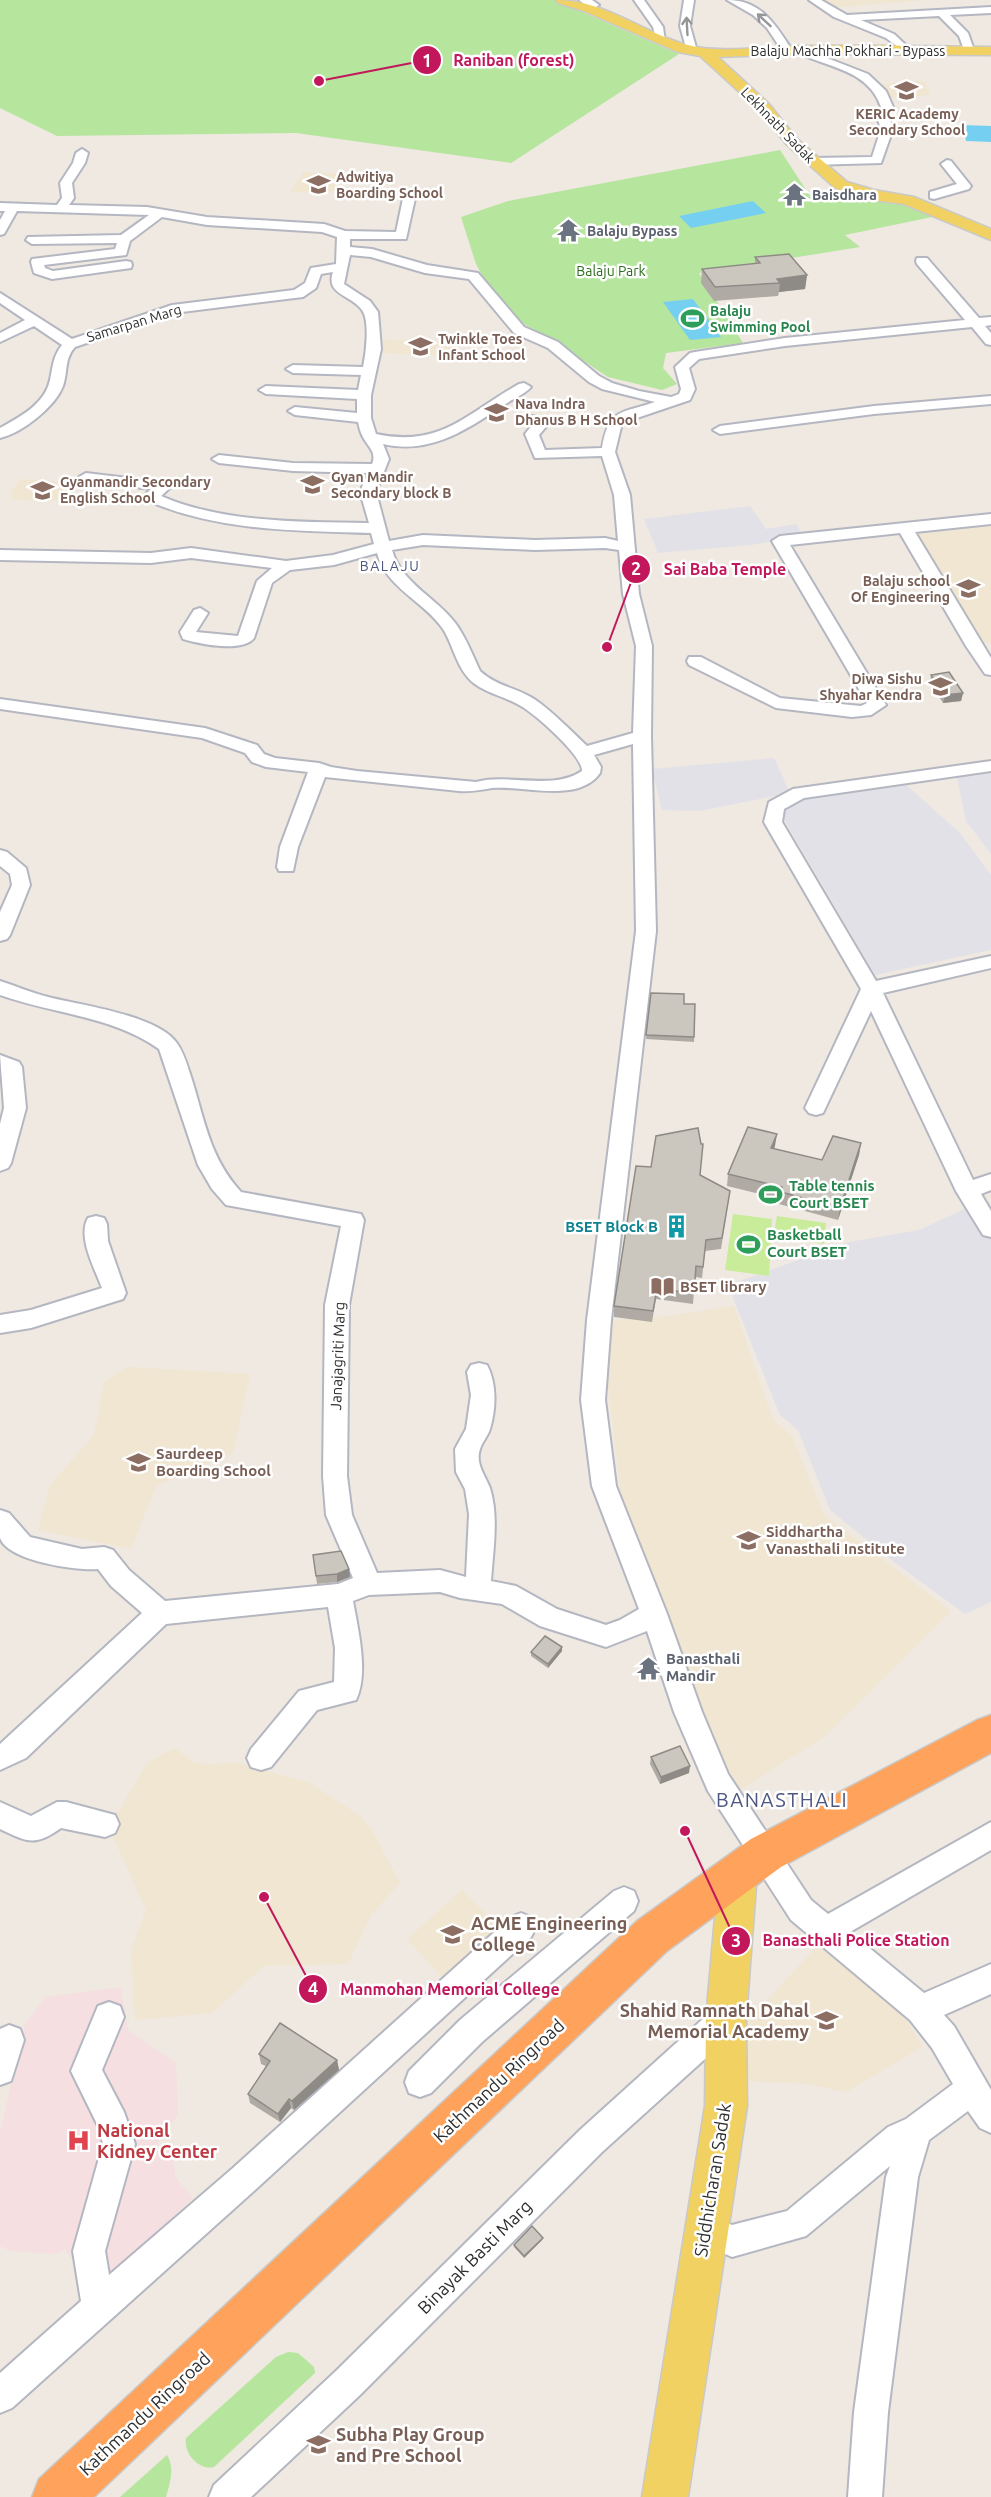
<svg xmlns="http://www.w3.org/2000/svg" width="991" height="2497" viewBox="0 0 991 2497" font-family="Ubuntu,sans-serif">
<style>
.industrial{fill:#e3e1e8}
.education{fill:#f0e6d1}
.medical{fill:#f5dfe0}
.green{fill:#b6e59e}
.pitch{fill:#c9ec9a}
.water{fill:#75cff0}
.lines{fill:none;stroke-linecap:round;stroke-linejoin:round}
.minor-casing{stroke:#b4b7c1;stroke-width:4}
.major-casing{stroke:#c9c9c9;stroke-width:3}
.highway-casing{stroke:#c9c9c9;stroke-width:3}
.minor{fill:#fff;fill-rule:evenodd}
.major{fill:#f2d163;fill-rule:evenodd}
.highway{fill:#ffa35c;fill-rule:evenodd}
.wall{fill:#afaba4}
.shaded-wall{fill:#8e8b86}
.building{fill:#cbc7bf;stroke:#8e8b86;stroke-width:1.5}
.oneway{stroke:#969696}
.labels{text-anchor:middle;stroke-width:5;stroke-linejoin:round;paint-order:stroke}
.far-street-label{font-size:14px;fill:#2e2e2e;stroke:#fff}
.far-education-label{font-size:14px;font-weight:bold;fill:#785e54;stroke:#fff;text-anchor:start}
.far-worship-label{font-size:14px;font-weight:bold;fill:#5b616d;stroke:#fff;text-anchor:start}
.far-park-label{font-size:14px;fill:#2c6e1b;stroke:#fff}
.far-leisure-label{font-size:14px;font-weight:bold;fill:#27864d;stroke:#fff;text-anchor:start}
.far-neighbourhood-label{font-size:14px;letter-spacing:1.5px;fill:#4d5680;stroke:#fff}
.leisure-label{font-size:15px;font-weight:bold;fill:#27864d;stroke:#fff;text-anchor:start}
.culture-label{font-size:15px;font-weight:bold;fill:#0d838f;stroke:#fff;text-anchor:end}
.education-label{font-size:15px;font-weight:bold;fill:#785e54;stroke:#fff;text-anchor:start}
.street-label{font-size:15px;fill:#2e2e2e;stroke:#fff}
.worship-label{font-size:15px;font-weight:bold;fill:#5b616d;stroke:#fff;text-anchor:start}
.near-education-label{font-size:18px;font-weight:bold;fill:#785e54;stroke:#fff;text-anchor:start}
.near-street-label{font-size:18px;fill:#2e2e2e;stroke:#fff}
.near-health-label{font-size:18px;font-weight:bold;fill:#be3a42;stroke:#fff;text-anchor:start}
.near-neighbourhood-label{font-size:20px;letter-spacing:1.5px;fill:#4d5680;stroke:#fff}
.leader{fill:none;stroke:#c2185b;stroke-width:2}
.callout-dot{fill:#c2185b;stroke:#fff;stroke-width:2}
.mark-label{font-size:18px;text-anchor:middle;font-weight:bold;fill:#fff}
.callout-label{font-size:16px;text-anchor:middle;font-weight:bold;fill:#c2185b;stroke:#fff;stroke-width:5;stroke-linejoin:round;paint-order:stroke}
</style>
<rect width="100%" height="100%" fill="#efe9e1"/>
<path class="industrial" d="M750,506L766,529L797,524L802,536L751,545L658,553L644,519Z
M774,758L790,793L699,811L662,810L652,769Z
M991,773V854L966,821L957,777Z
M904,783L960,833L991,875V950L875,975L779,811L807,795Z
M980,1202L991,1222V1602L965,1614L898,1565L830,1510L798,1430L780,1415L728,1285L849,1242L919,1230Z"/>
<path class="education" d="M818,0H924L830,8Z
M924,81L931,95L891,98L882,84Z
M304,172L343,174L339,190L323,193L290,192Z
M382,341V340L459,342L457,356L383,353Z
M20,479L77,483L67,496L49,502L12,499L11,492Z
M991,522V642L979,644L912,536L934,528Z
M734,1306L773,1420L792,1436L824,1515L951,1611L824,1737L740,1790L701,1731L669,1646L621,1493L600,1321L669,1316Z
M128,1367L250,1374L233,1453L156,1486L131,1549L38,1530L50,1485L94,1435L104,1382Z
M175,1748L192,1761L207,1765L234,1762L310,1783L360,1816L372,1830L400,1883L371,1915L348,1964L264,1966L212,2013L135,2020L131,1950L146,1910L109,1828L147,1763Z
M462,1890L500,1928L444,1979L407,1939Z
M827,1936L896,2002L922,2047L846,2092L807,2084L745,2081L728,2041Z"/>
<path class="medical" d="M121,1987L128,2030L176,2063L178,2114L153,2150H171L176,2178L193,2198L97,2287L65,2250L55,2254L11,2251L0,2246V2133L25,2024L46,1997Z"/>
<path class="green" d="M0,0H555L679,54L511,163L296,133L57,136L0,108Z
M780,150L812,199L849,201L893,198L937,216L845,235L860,247L699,273L743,343L666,353L663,368L677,384L662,390L608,377L544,335L513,318L495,299L476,264L461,217L508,201Z
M288,2352L298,2353L314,2367L315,2373L214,2467C199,2471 183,2453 186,2438L276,2357Z
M167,2455C175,2468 170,2483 166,2497H120Z"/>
<path class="pitch" d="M733,1214L772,1219L769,1276L725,1270Z
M777,1216L826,1223L824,1244L773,1237Z"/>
<path class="water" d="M963,125L991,126V142L966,141Z
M753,201L766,213L691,228L679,216Z
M693,299L721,337L690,340L663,302Z"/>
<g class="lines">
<defs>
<path id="minor" d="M579,0H592L599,5L589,11L585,10L584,8L586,5Z
M634,0H644L663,27L665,42H657L653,27Z
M684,0H694L690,26L697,51L692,54L687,51L680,26Z
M727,0C761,0 775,24 792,50L791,52H783L767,28L753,15Z
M809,0H821L847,15L991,7V13L950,15L968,33L974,50L969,53L964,50L959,36L939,16L861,20L894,34L911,50L906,53L886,38L834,17Z
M799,47L868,74L886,91L893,107L888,114L893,129L881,163L810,165V159L814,158L872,157L881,129L876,114L881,107C869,70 827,67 795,52L794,50Z
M82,149L88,153L85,163L72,183L74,198L69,205L147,207L207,217L324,224L345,231L396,232L404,194L406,191H414L416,194L406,239H350V247L372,249L427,265L478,273L524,327L558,342L599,376L612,383L639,391L671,397L679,394L681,389L675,367L690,353L695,352L785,338L965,320L917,264L916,261L917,258H927L979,318L991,317V325L985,326L991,333V345L986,344L972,327L785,346L699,359L689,368L695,389L690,400L622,423L615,452L630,495L639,594L652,646L651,736L656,931L611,1320L605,1400L616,1486L667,1614L702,1712L728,1774L811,1900L828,1914L991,1822V1850L850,1932L924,1993L991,1964V1994L944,2015L954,2026L991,2090V2133L980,2128L968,2111L929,2140L918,2177L888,2412L882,2497H848L854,2412L886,2177L890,2166L806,2236L732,2257L694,2240L689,2229L694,2218L705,2213L732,2225L787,2211L888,2127L906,2119L953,2084L932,2048L910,2020L791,1920L708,1791L674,1712L647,1631L606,1647L540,1626L502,1604L460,1598L440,1592L369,1595L353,1601C358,1629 369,1674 356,1700L317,1710L271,1767L261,1770L251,1767L247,1758L251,1749L299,1691L334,1682L335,1648L328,1607L166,1624L26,1758L0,1770V1744L142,1613L111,1586L98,1569C76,1571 8,1561 0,1538C0,1530 0,1517 0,1510L9,1513L30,1537L82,1549L104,1547L113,1550L129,1570L165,1601L338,1584L353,1578L326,1515L323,1476L325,1305L341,1226L226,1205L212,1189L198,1165L159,1049C113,1016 53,1014 0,995V981C16,986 32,993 48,997C80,1005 156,1015 176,1042C184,1052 188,1068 192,1080C205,1122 210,1158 241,1192L361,1214L364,1220L349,1305L347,1476L352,1515L377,1573L440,1570L466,1577L469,1514L465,1489L456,1472L455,1449L466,1429L471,1395L467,1372L471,1365L479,1363L487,1365C497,1384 496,1409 490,1429C488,1436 482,1442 480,1449C475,1464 485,1475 490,1488C499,1517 493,1551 491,1581L516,1586L557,1609L606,1625L620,1620L639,1609L592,1486L581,1400L587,1320L636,931L633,744L594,755L601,767L600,773C578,804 523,785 492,788C480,790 471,792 459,791L325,777L298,847L293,871H279L277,867L280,847L308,772L266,767L252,762L245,753L202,738L0,709V699L205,728L257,745L264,754L275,758L319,763L331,767L357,771L476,782C510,773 552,791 582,771C583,756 535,714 521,706C506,697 489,694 475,684C457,671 454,646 443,629C424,601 386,588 377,553L334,565L290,570L272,583L254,638C242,653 200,644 183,639L180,632L194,610L200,608L208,613L196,632L238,636L257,581L272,568L191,558L151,563L0,560V550L151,553L191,548L286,561L333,555L374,544L371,533C296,531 216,531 146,500L143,497L151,489L86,481L79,477L86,473L169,483L172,486L161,496C223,523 302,522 369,523L360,492L368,473L293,471L219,463L212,459L219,455L293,463L372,464C377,452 368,447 363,437C360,432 359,426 358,422L295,415L288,411L295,407L357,413V399L266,394L259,390L266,386L358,390L361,375L293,373L286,369L293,365L363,367C366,353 370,321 362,310C352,295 325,295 333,272L321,274L316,288L303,297L174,313L75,347C64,359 68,372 63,386C55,407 22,433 0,438V428C20,417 45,404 50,380C53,366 53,356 62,345L34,326L0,342V333L25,320L0,303V293L72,339L172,305L294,290L305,283L311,268L336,264L337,237L322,232L207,225L162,217L130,241L126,255L44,265L45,268L53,271L126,261L131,262L132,265L131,268L52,279L34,273L31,262L32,259L115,249L117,243L32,244L26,240L28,237L121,235L149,215L17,211L4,234L0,235V220L5,211H0V203L57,205L62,198L60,183L73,163L76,153ZM350,255L371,257L425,273L469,279L514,333L548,348L589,382L602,389L655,402C620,414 609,408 602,448L545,450L539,435L550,422L548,419L532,416L525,420L533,424L525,434L535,458L602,456L614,495L618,541L605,538L535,540L423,535L389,541L376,492L389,459L383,444C430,455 466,430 504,405C512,399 524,395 531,387L524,383L519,384C467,413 441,448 376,434L371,418V395L381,349L378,312L370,301L344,284ZM423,545L535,550L605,548L619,550L623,594L636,646L633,733L587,746C570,730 553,712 534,699C517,688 496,686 480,671C473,656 466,638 456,624C437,598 401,583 392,550Z
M947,160L951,161L971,186L969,189L934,199L930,198V192L957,184L941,164Z
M991,396V404L874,414L720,434L713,430L720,426L874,406Z
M991,514V524L915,532L991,658V675L985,674L966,646L900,533L790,545L886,705L871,715L852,717L776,708L689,665L687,661L689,657H701L780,698L861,706L867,703L772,541L780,536Z
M991,761V771L804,798L784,809L782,822L876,981L991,956V968L883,993L973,1180L991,1174V1190L981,1194L991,1211V1237L983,1235L956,1191L871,1011L823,1113L816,1115L809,1113L805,1108L861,989L764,822L769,802L793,789Z
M0,850L7,852L26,868L30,885L10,935L7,939L0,941V912L12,885L10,874L0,866Z
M0,1055L19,1062L22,1067L26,1108L11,1163L8,1168L0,1171V1124L4,1108Z
M96,1216L104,1218L107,1224L108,1241L126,1293L123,1299L31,1328L0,1333V1315L31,1310L102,1288C95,1269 77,1237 88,1218Z
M0,1802L31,1816L57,1802H66L115,1815L119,1824L115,1833L105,1837L61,1828C34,1847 28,1842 0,1829Z
M624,1887L634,1891L638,1901L634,1911L482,2042L431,2093L420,2097L409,2093L405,2082L409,2071L460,2020L614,1891Z
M521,1913L531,1917L536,1927L531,1937L255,2190L12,2408L0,2413V2373L81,2301L73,2251L103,2144L99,2128L71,2071L98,2006L109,2002L120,2006L124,2017L102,2070L124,2112L135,2144L105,2251L109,2275L233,2168L511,1917Z
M726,2004L737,2008L741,2019L737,2030L602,2152L360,2395L251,2497H209L214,2485L336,2371L580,2130L715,2008Z
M9,2025L20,2029L24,2040L11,2081L0,2085V2029Z"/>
<path id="major" d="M556,0C611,0 651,41 703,48C733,52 768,46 799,46C863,45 927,46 991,47V55L799,54L718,57L769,104L797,139L847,182L874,190L914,197L991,229V240L904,204L872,200L835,188L787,145L759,110L700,56L678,52L584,11L558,3Z
M738,1854L751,1859L757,1872L746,2019L747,2106L688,2497H642L705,2106L706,2019L719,1872L725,1859Z"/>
<path id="highway" d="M991,1715V1753L781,1867L667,1951L94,2497H32L39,2479L637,1921L751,1839L977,1720Z"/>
</defs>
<use href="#minor" class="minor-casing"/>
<use href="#major" class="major-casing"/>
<use href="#highway" class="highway-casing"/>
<use href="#minor" class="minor"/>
<use href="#major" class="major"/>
<use href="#highway" class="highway"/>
</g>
<path class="wall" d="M755,257L807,275L805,289L779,292L778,296L714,301L701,283L702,269L755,264Z
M931,675L963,693L961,701L943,703L930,683Z
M651,993L684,1004H695L694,1042L646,1039Z
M861,1143L859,1155L838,1220L779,1204L780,1199L727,1186L728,1174L775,1146L774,1149L822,1160Z
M651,1167L700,1175L730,1191L721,1249L705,1251L702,1278L695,1277L693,1304L656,1299L652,1322L614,1317V1306Z
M313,1555L349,1569L350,1577L337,1582L317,1584Z
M562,1651L548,1668L531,1656V1652Z
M651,1757L689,1773L660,1784L650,1764Z
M259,2054L337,2060L339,2070L294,2110L291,2108L280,2122L250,2103L248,2094L266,2066L261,2064Z
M542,2240L524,2258L514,2247V2245Z"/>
<path class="shaded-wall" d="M807,275L805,289L779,292L780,283L777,279Z
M963,693L961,701L943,703L945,695Z
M777,1134L775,1146L769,1160L771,1148Z
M861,1143L859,1155L838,1220L840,1208Z
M349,1569L350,1577L337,1582V1574Z
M562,1647V1651L548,1668V1664Z
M690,1766L689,1773L660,1784L661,1777Z
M337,2060L339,2070L294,2110L292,2101Z
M289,2099L291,2108L280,2122L278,2114Z
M543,2238L542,2240L524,2258V2256Z"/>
<path class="building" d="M789,254L807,275L777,279L780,283L715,287L702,269L760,263L755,257Z
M949,672L963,693L945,695L931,675Z
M651,993L684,994V1004H695L694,1037L646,1035Z
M748,1127L777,1134L771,1148L822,1160L833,1136L861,1143L840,1208L781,1192L782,1187L728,1174Z
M698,1128L701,1144H703L700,1175L730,1191L722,1238L706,1240L703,1267L696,1266L694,1293L657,1289L653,1311L614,1306L636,1166L651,1167L656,1136Z
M341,1551L349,1569L337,1574L316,1576L313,1555Z
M545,1636L562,1647L548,1664L531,1652Z
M680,1746L690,1766L661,1777L651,1757Z
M280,2023L337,2060L292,2101L289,2099L278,2114L248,2094L270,2061L259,2054Z
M532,2226L543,2238L524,2256L514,2245Z"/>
<defs><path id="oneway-shaft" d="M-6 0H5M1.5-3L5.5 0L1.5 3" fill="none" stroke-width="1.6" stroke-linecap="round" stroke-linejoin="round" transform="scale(1.5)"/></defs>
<g class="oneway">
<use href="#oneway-shaft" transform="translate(764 20) rotate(-137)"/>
<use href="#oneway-shaft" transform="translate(687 26) rotate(-93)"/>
</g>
<defs>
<symbol id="school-bare" viewBox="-9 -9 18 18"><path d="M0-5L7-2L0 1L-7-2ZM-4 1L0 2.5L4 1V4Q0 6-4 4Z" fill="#8d6e63" stroke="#fff" stroke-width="2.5" paint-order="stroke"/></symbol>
<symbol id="temple-bare" viewBox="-9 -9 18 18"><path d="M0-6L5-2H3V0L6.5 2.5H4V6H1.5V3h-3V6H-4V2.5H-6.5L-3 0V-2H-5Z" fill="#6b7280" stroke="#fff" stroke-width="2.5" paint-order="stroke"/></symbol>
<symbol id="stadium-bare" viewBox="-9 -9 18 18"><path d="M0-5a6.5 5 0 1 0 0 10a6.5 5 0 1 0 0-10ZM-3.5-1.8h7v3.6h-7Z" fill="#2e9e5b" stroke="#fff" stroke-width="2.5" paint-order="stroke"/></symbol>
<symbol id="university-bare" viewBox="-9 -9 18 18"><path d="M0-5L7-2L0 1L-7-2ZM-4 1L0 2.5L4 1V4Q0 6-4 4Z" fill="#8d6e63" stroke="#fff" stroke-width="2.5" paint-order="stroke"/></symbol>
<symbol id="building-bare" viewBox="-9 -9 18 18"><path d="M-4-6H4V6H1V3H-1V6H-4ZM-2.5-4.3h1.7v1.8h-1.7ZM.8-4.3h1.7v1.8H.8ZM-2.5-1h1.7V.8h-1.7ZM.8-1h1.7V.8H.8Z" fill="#0f9aa8" stroke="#fff" stroke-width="2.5" paint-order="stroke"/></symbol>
<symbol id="library-bare" viewBox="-9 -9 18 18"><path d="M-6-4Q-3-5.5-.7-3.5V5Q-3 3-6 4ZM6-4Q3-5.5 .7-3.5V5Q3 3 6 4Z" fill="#8d6e63" stroke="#fff" stroke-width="2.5" paint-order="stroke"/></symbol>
<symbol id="hospital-bare" viewBox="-9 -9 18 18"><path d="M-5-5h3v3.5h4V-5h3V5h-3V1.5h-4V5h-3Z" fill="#e0444e" stroke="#fff" stroke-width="2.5" paint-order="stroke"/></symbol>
</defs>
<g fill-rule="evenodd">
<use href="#school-bare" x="890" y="74" width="33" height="33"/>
<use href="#school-bare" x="302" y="168" width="33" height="33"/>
<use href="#temple-bare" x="778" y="178" width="33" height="33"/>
<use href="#temple-bare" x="552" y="214" width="33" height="33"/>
<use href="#stadium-bare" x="676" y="302" width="33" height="33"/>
<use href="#school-bare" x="404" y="330" width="33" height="33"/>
<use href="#school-bare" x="480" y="396" width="33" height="33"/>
<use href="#school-bare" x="296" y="468" width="33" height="33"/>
<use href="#school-bare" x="26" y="474" width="33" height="33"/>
<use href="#university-bare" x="952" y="572" width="33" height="33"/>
<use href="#school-bare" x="924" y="670" width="33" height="33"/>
<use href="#stadium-bare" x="754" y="1178" width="33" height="33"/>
<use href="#building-bare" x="660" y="1210" width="33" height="33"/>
<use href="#stadium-bare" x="732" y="1228" width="33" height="33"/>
<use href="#library-bare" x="646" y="1270" width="33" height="33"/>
<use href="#school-bare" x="122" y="1446" width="33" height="33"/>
<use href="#school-bare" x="732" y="1524" width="33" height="33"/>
<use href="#temple-bare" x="632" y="1652" width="33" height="33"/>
<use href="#university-bare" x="436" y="1918" width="33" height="33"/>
<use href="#university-bare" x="810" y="2004" width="33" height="33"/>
<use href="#hospital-bare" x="62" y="2124" width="33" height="33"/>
<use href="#school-bare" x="302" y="2428" width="33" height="33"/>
</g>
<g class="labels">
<g class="far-street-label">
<text x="848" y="56">Balaju Machha Pokhari - Bypass</text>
<text transform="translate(778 125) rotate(46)" y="5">Lekhnath Sadak</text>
<text transform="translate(134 323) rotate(-17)" y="5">Samarpan Marg</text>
</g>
<g class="far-education-label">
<text x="907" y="119" text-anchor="middle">KERIC Academy<tspan x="907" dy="16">Secondary School</tspan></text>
<text x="336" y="182">Adwitiya<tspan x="336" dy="16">Boarding School</tspan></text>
<text x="438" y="344">Twinkle Toes<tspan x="438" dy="16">Infant School</tspan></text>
<text x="515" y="409">Nava Indra<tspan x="515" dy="16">Dhanus B H School</tspan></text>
<text x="331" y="482">Gyan Mandir<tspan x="331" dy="16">Secondary block B</tspan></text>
<text x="60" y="487">Gyanmandir Secondary<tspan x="60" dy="16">English School</tspan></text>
<text x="950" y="586" text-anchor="end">Balaju school<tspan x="950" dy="16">Of Engineering</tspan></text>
<text x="922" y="684" text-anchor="end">Diwa Sishu<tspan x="922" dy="16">Shyahar Kendra</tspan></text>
</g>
<g class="far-worship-label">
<text x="812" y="200">Baisdhara</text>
<text x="587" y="236">Balaju Bypass</text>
</g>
<g class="far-park-label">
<text x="611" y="276">Balaju Park</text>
</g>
<g class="far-leisure-label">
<text x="710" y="316">Balaju<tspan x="710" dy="16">Swimming Pool</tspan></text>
</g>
<g class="far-neighbourhood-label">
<text x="390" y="571">BALAJU</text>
</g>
<g class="leisure-label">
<text x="789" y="1191">Table tennis<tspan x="789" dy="17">Court BSET</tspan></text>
<text x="767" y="1240">Basketball<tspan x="767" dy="17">Court BSET</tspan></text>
</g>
<g class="culture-label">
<text x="658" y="1232">BSET Block B</text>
</g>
<g class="education-label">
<text x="680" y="1292">BSET library</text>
<text x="156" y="1459">Saurdeep<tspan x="156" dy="17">Boarding School</tspan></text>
<text x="766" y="1537">Siddhartha<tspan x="766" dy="17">Vanasthali Institute</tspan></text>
</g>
<g class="street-label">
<text transform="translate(338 1356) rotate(-88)" y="5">Janajagriti Marg</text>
</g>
<g class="worship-label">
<text x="666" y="1664">Banasthali<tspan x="666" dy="17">Mandir</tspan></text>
</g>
<g class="near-education-label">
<text x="471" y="1930">ACME Engineering<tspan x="471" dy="21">College</tspan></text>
<text x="809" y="2017" text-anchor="end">Shahid Ramnath Dahal<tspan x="809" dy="21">Memorial Academy</tspan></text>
<text x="336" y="2441">Subha Play Group<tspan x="336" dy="21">and Pre School</tspan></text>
</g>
<g class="near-street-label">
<text transform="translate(499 2081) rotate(-43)" y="6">Kathmandu Ringroad</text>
<text transform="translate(713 2180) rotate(-81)" y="6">Siddhicharan Sadak</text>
<text transform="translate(475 2257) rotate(-45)" y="6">Binayak Basti Marg</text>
<text transform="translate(145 2414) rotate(-43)" y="6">Kathmandu Ringroad</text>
</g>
<g class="near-health-label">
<text x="97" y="2137">National<tspan x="97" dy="21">Kidney Center</tspan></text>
</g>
<g class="near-neighbourhood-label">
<text x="782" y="1807">BANASTHALI</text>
</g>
</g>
<path class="leader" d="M319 81L427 60M607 647L636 569M685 1831L736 1941M264 1897L313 1989"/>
<g class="callout-dot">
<circle cx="319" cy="81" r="6"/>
<circle cx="607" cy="647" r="6"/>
<circle cx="685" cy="1831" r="6"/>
<circle cx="264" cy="1897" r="6"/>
<circle cx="427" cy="60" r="15"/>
<circle cx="636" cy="569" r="15"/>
<circle cx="736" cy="1941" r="15"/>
<circle cx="313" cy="1989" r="15"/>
</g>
<g class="mark-label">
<text x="427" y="67">1</text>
<text x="636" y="575">2</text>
<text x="736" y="1947">3</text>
<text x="313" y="1995">4</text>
</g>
<g class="callout-label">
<text x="514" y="66">Raniban (forest)</text>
<text x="725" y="575">Sai Baba Temple</text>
<text x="856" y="1946">Banasthali Police Station</text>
<text x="450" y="1995">Manmohan Memorial College</text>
</g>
</svg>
